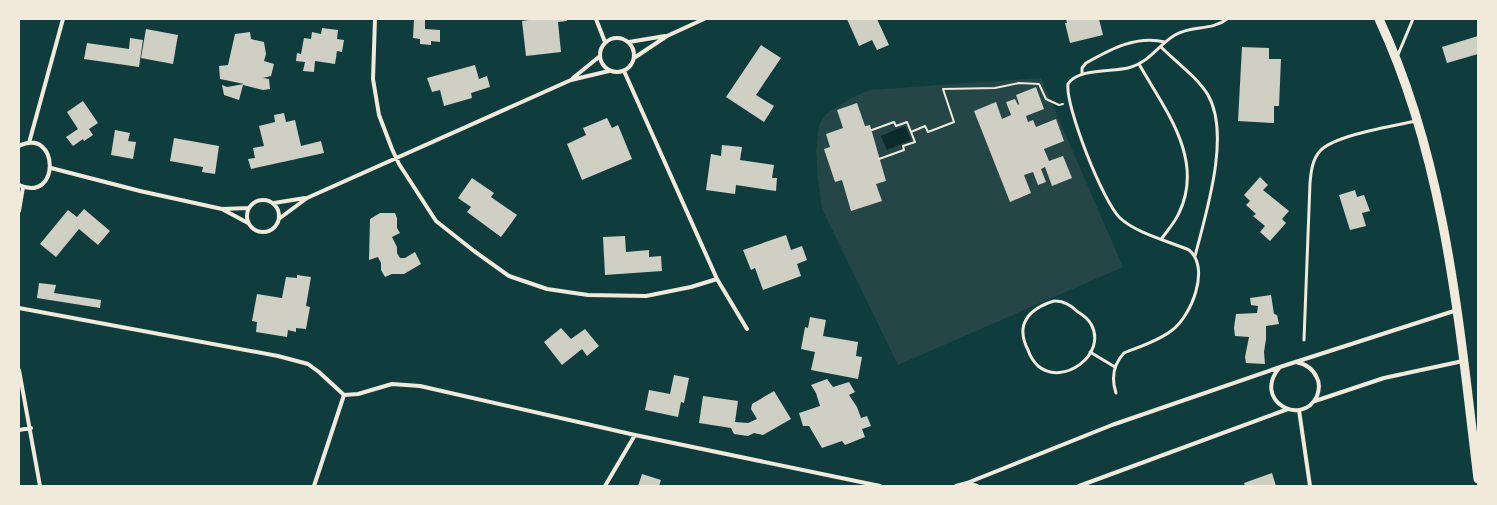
<svg xmlns="http://www.w3.org/2000/svg" width="1497" height="505" viewBox="0 0 1497 505" font-family="Lato,sans-serif">
<style>
.green{fill:#244646}
.water{fill:#0a2a2b}
.building{fill:#cfcfc3}
.lines{fill:none;stroke-linecap:round;stroke-linejoin:round}
.path{stroke:#f1e9da;stroke-width:2}
.service{stroke:#f1e9da;stroke-width:3}
.minor{stroke:#f1e9da;stroke-width:4}
.primary{stroke:#f1e9da;stroke-width:9}
</style>
<rect width="100%" height="100%" fill="#0f3d3e"/>
<path class="green" d="M1041,78L1123,267L898,365L822,209L818,179L816,151L819,125L826,114L853,97L870,90Z"/>
<path class="water" d="M905,126L911,140L887,150L881,136Z"/>
<path class="building" d="M414,19H425V29L440,30V42L431,41V45L420,44V39L413,38Z
M536,19H566L567,21L558,22L561,52L526,56L522,21Z
M847,19H877L889,45L877,50L872,40L859,46Z
M1066,19H1099L1103,35L1070,43L1065,23H1067Z
M322,28L338,30L337,39L344,40L342,52L337,51L335,64L315,61L314,72L303,71L305,62L296,61L297,53L301,54L304,38L311,39L312,32L321,34Z
M146,29L178,35L173,64L141,58Z
M250,32L251,39L264,42L266,54L264,61L274,64L271,76L263,78L269,79L270,89L263,90L243,85L239,100L224,95L222,85L227,87L244,84L220,79L219,66L228,65L235,34Z
M1478,36V54L1447,63L1442,47Z
M130,38L143,40L139,67L84,59L87,43L129,49Z
M761,45L781,58L756,95L774,106L764,122L726,97Z
M1242,47L1269,48V59H1281L1279,106H1274V123L1238,121Z
M475,65L479,79L487,76L490,87L471,93L472,98L444,106L440,90L432,92L427,78Z
M1036,87L1044,109L1026,116L1028,122L1033,120L1036,127L1056,119L1064,141L1044,149L1049,161L1063,156L1072,178L1052,186L1045,167L1041,169L1046,182L1038,185L1033,172L1024,175L1031,193L1010,202L974,111L996,102L1002,119L1011,115L1006,102L1015,99L1018,105L1019,104L1016,95Z
M83,101L98,123L89,129L93,135L84,141L83,139L73,146L66,137L78,129L67,112Z
M857,103L865,126L870,125L886,181L876,184L882,201L851,211L842,180L835,182L824,149L830,147L826,134L843,128L837,110Z
M284,113L286,122L295,120L301,146L321,141L324,153L251,169L248,159L255,158L253,148L264,146L259,126L275,122L274,115Z
M607,118L612,128L618,125L632,159L582,180L567,144L586,135L583,128Z
M115,130L130,133L128,141L136,142L133,159L111,155Z
M174,138L219,146L215,174L202,172L203,167L170,161Z
M722,145L742,147L740,160L774,165L772,178H777L776,191L736,185L735,194L706,190L711,154L721,156Z
M1260,177L1268,185L1263,190L1289,211L1282,219L1286,223L1270,241L1260,232L1265,226L1253,216L1256,214L1246,205L1250,201L1244,195Z
M472,178L494,193L491,197L517,215L501,237L467,212L471,207L458,198Z
M1355,190L1357,197L1364,195L1370,211L1362,213L1366,226L1350,230L1339,195Z
M84,209L110,231L98,245L79,229L56,257L40,244L68,210L77,217Z
M380,213H395L397,218V228L400,233L392,237L397,247V253L400,258H405L415,252L421,264L404,274H392L385,277L381,270V263L378,257L369,260L370,219Z
M786,235L791,250L802,246L807,260L797,264L801,276L763,290L755,268L751,270L743,250Z
M625,236L626,252L649,250V257L661,256L662,271L605,275L603,237Z
M297,275L311,277L306,306L310,307L306,329L296,328V332L288,330L287,337L256,332L257,322L252,321L257,294L282,298L286,277L297,278Z
M39,283L56,285L54,293L101,300L100,308L37,298Z
M1271,295L1274,314L1277,315L1279,324L1266,326V339L1264,352L1265,364L1246,363L1245,357L1249,337L1235,336L1234,328L1236,314L1257,313L1258,306L1251,305L1250,298Z
M810,317L826,320L823,336L858,342L856,356L862,357L858,379L811,370L815,352L801,349L805,327L808,328Z
M561,328L571,339L585,329L599,346L587,356L582,349L562,365L544,342Z
M674,375L689,378L684,403L681,402L678,417L645,410L649,390L670,394Z
M827,379L833,387L849,382L855,392L849,395L857,407L861,418L867,416L871,426L862,429L865,437L845,445L842,441L822,448L809,426H803L799,413L820,406L816,393L811,385Z
M774,391L791,419L763,435L754,433L748,436L734,434L731,428L699,423L703,396L738,401L735,422L748,423L757,419L751,409L752,404Z
M1272,473L1276,486H1245L1244,483Z
M642,474L661,480L659,486H638Z"/>
<g class="lines">
<path class="path" d="M872,130L894,122L896,126L907,122L911,132
M879,159L904,150L903,146L915,142L911,132L925,126L928,132L954,122L943,89L995,88L1019,83L1039,84L1046,99L1059,105L1063,104"/>
<path class="service" d="M1161,47C1176,62 1197,77 1208,95C1231,135 1206,213 1195,256
M1397,57L1413,19
M1139,64C1165,110 1205,159 1179,213C1175,222 1168,230 1162,238
M1082,74V68L1086,63C1111,49 1136,35 1165,42
M1054,301C1064,300 1071,305 1078,312C1083,315 1088,319 1091,324C1108,354 1063,387 1038,366C1033,361 1030,356 1028,350C1015,325 1028,309 1054,301Z
M1304,340L1310,183C1311,172 1312,160 1320,151C1335,135 1393,126 1416,121
M1090,352L1115,367
M1116,393C1111,378 1113,365 1124,353C1139,347 1158,341 1171,331C1191,317 1211,268 1189,250C1168,241 1136,233 1120,218C1103,202 1065,106 1068,84C1078,68 1112,72 1128,68C1149,63 1158,45 1175,35C1191,25 1212,31 1227,19"/>
<path class="minor" d="M375,19L373,79L379,115L392,149L399,164L436,221L474,251L509,276L547,289L588,295L646,296L691,287L717,279
M596,19L605,42
M600 55a17 17 0 1 1 34 0a17 17 0 1 1-34 0Z
M629,42L665,36
M634,58L667,36L704,19
M624,71L717,279L747,329
M573,78L600,56
M29,143L63,19
M19,146C59,126 61,204 19,185
M51,168L140,191L222,209L249,208
M247 216a16 16 0 1 1 32 0a16 16 0 1 1-32 0Z
M274,203L305,198
M222,209L248,223
M19,211L23,187
M280,218L307,198L571,80L609,71
M19,308L278,356L308,364L319,372L344,395L358,394L392,384L420,386L635,435L880,486
M1296,362C1306,364 1313,368 1317,378C1320,383 1319,391 1317,396C1302,428 1251,400 1280,367L1457,310
M19,370L40,486
M1315,401L1384,378L1463,361
M1299,410L1310,486
M19,430L31,428
M967,483L1112,425L1280,367
M314,486L344,395
M605,486L635,435
M956,486L967,483L977,486
M1079,486L1288,409"/>
<path class="primary" d="M1379,19C1446,163 1459,323 1478,479"/>
</g>
<rect width="1497" height="505" fill="none" stroke="#f1e9da" stroke-width="40"/>
</svg>
